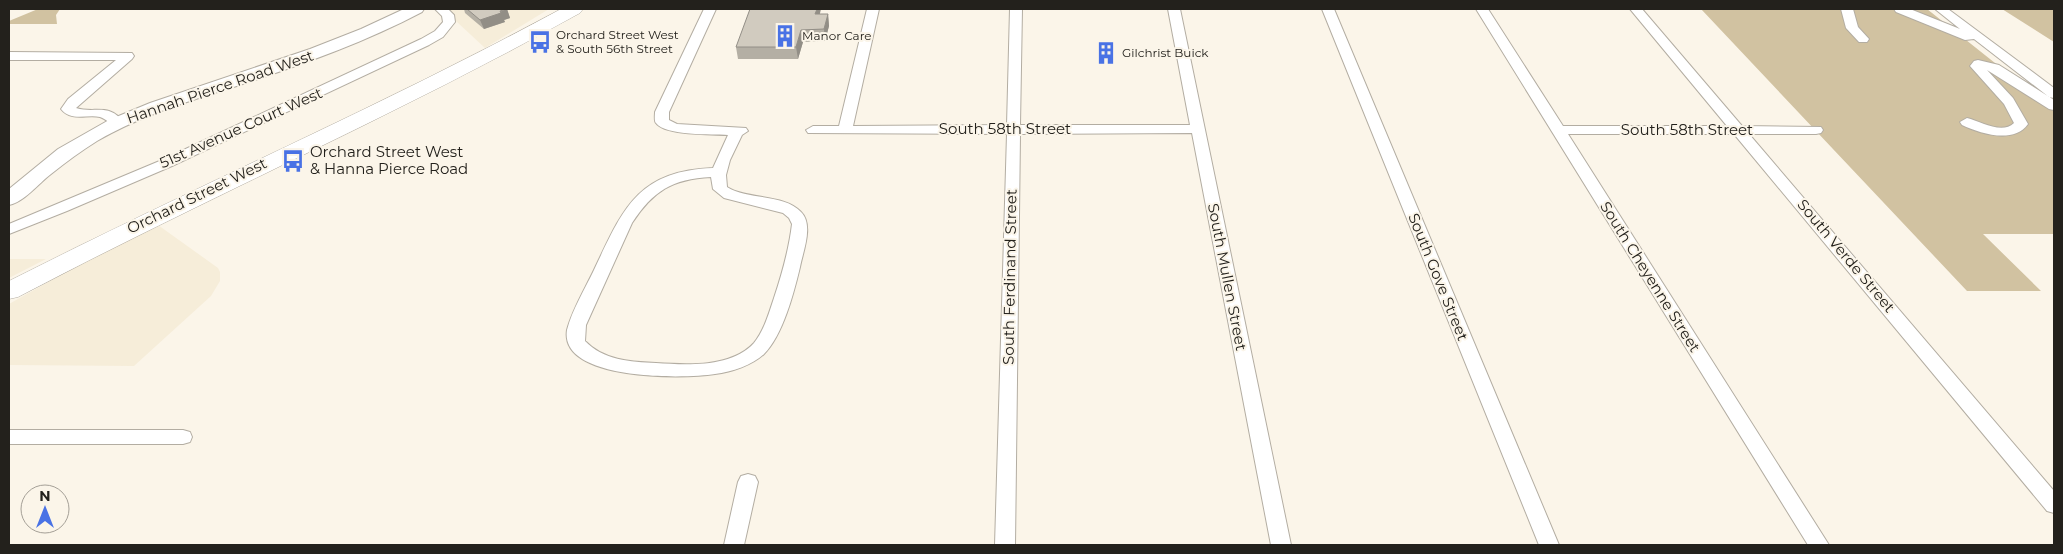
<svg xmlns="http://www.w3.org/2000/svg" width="2063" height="554" viewBox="0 0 2063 554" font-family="Montserrat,sans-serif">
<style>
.built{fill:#f6edd9}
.green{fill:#d1c2a1}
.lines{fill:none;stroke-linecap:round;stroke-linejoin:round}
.street-casing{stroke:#b3ada2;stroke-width:2}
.secondary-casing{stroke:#b3ada2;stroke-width:2}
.primary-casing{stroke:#b3ada2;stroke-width:1}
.street{fill:#fff;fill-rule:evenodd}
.secondary{fill:#fff;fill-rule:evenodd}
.primary{fill:#fff;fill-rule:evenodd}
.wall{fill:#b4afa4}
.shaded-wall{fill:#928e86}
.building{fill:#d1cbbf;stroke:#928e86}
.labels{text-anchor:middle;stroke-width:4;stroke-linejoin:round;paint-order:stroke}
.far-poi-label{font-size:12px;fill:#23211c;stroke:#fbf5e9;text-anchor:start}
.street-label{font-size:15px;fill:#23211c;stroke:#fbf5e9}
.poi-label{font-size:15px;fill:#23211c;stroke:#fbf5e9;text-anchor:start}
</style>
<rect width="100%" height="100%" fill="#fbf5e9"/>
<path class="built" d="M443,9H549L485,48Z
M158,225L218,268L220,272V281L211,296L134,366L9,365V304L98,254Z
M9,259H46L9,278Z"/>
<path class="green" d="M38,9H60L56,15L57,24H9V21Z
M1701,9H1927L2054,110V234H1983L2041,291H1967Z
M2002,9H2054V42Z"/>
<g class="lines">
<defs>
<path id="street" d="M435,9H448L454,15L455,22L443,37L429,45L172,166L67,211L9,234V224L162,160L421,39L435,31L443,22L442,16Z
M704,9H716L669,112V120L677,124L746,128L748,131L742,135L730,160L726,175L727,187C748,200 785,194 801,212C814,225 803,251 800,267C794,292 783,335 764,354C752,365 732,372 715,374C684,379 559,381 567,330C572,310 585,289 594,270C623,209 637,171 713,168L728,135C713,134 665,136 656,123C654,121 655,115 655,112ZM711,177L713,189L724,198L783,213L789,218L792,224C789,249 782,274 774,298C769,313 764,331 754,343C731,368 686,365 656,363C630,362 603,360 585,341L586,325L632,223C653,191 672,179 711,177Z
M867,9H879L853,126L1007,125L1010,9H1022L1020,125H1190L1168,9H1180L1291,545H1271L1192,133L1020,134L1015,545H995L1007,134L808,133L806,130L813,126H839Z
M1322,9H1334L1559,545H1539Z
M1476,9H1488L1563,126H1727L1630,9H1642L1742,126L1821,127L1823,130L1821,133L1816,134H1749L2054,491V513L2047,511L1734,134H1568L1829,545H1808Z
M1841,9H1853L1858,27L1869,39L1867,42H1859L1846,28Z
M1894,9H1910L1960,29L1935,9H1948L2054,88V98L2049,97L1974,39L1965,40L1896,12Z
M9,52L132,53L134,56L132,59L76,108C95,114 109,102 124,123L117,127C110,125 107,119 100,117C87,114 71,122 61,109L68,99L116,60H9Z
M1978,60L1999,65L2054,100V110L2049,109L1987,70L2013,98L2028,124C2014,144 1981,134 1962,125L1960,122L1967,118C1980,121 2002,135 2014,123L2004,104L1970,66L1974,61Z
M9,430H183L190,432L192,437L190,442L183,444H9Z
M748,474L755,476L758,482L744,545H724L738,482L741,476Z"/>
<path id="secondary" d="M404,9H424L422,12C365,42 306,63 246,83C196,99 143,114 97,141C81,151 66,162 51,174C38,184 24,202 9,205V189L58,149L109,120L150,103L310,49L361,29Z"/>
<path id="primary" d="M561,9H583L580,13C397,115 204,199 18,297L9,299V281C192,188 380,107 561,9Z"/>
</defs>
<use href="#street" class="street-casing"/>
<use href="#secondary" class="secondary-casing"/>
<use href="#primary" class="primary-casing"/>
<use href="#street" class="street"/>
<use href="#secondary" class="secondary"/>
<use href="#primary" class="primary"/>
</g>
<path class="wall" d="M464,9H507L510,18L504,20L505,22L484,29L465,13Z
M820,14H828L829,26L825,41L803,42L798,59H738L736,47Z"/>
<path class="shaded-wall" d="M507,9L510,18L504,20L505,22L484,29L480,20Z
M817,9H821L817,26L815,14Z
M828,14L829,26L825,41L824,29Z
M801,30L803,42L798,59L796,47Z"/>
<path class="building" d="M467,9H507L500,11L501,13L480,20Z
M750,9H817L815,14H828L824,29L801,30L796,47H736Z"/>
<defs>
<symbol id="building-bare" viewBox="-9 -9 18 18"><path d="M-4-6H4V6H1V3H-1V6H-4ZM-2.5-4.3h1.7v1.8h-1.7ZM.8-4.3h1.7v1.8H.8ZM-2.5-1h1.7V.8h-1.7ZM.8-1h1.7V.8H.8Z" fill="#4972e5" stroke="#fbf5e9" stroke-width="2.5" paint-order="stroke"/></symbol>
<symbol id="bus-bare" viewBox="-9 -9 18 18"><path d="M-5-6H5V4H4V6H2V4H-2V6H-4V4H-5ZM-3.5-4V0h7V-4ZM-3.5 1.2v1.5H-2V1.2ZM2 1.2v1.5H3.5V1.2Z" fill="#4972e5" stroke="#fbf5e9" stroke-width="2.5" paint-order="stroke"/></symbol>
</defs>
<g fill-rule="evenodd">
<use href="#building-bare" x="769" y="20" width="32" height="32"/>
<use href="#bus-bare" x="524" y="26" width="32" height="32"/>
<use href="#building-bare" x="1090" y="37" width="32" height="32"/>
<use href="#bus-bare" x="277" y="145" width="32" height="32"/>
</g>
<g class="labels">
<g class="far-poi-label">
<text x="556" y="39">Orchard Street West<tspan x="556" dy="14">&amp; South 56th Street</tspan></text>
<text x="802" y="40">Manor Care</text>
<text x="1122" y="57">Gilchrist Buick</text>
</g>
<g class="street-label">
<text transform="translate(220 87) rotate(-19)" y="5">Hannah Pierce Road West</text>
<text transform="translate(241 128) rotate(-24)" y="5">51st Avenue Court West</text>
<text x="1005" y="134">South 58th Street</text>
<text x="1687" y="135">South 58th Street</text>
<text transform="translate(197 196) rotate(-26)" y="5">Orchard Street West</text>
<text transform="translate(1846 256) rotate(50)" y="5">South Verde Street</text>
<text transform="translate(1010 277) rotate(-89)" y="5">South Ferdinand Street</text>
<text transform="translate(1227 277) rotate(79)" y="5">South Mullen Street</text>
<text transform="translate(1438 277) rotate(68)" y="5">South Gove Street</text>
<text transform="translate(1650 277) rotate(58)" y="5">South Cheyenne Street</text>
</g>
<g class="poi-label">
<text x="310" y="157">Orchard Street West<tspan x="310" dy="17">&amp; Hanna Pierce Road</tspan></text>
</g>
</g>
<rect width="2063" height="554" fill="none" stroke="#23211c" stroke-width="20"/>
<g transform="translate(45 509)"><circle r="24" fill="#fbf5e9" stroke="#a5a097"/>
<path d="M0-4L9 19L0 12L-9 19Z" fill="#4972e5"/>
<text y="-8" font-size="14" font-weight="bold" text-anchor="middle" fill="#23211c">N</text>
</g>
</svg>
